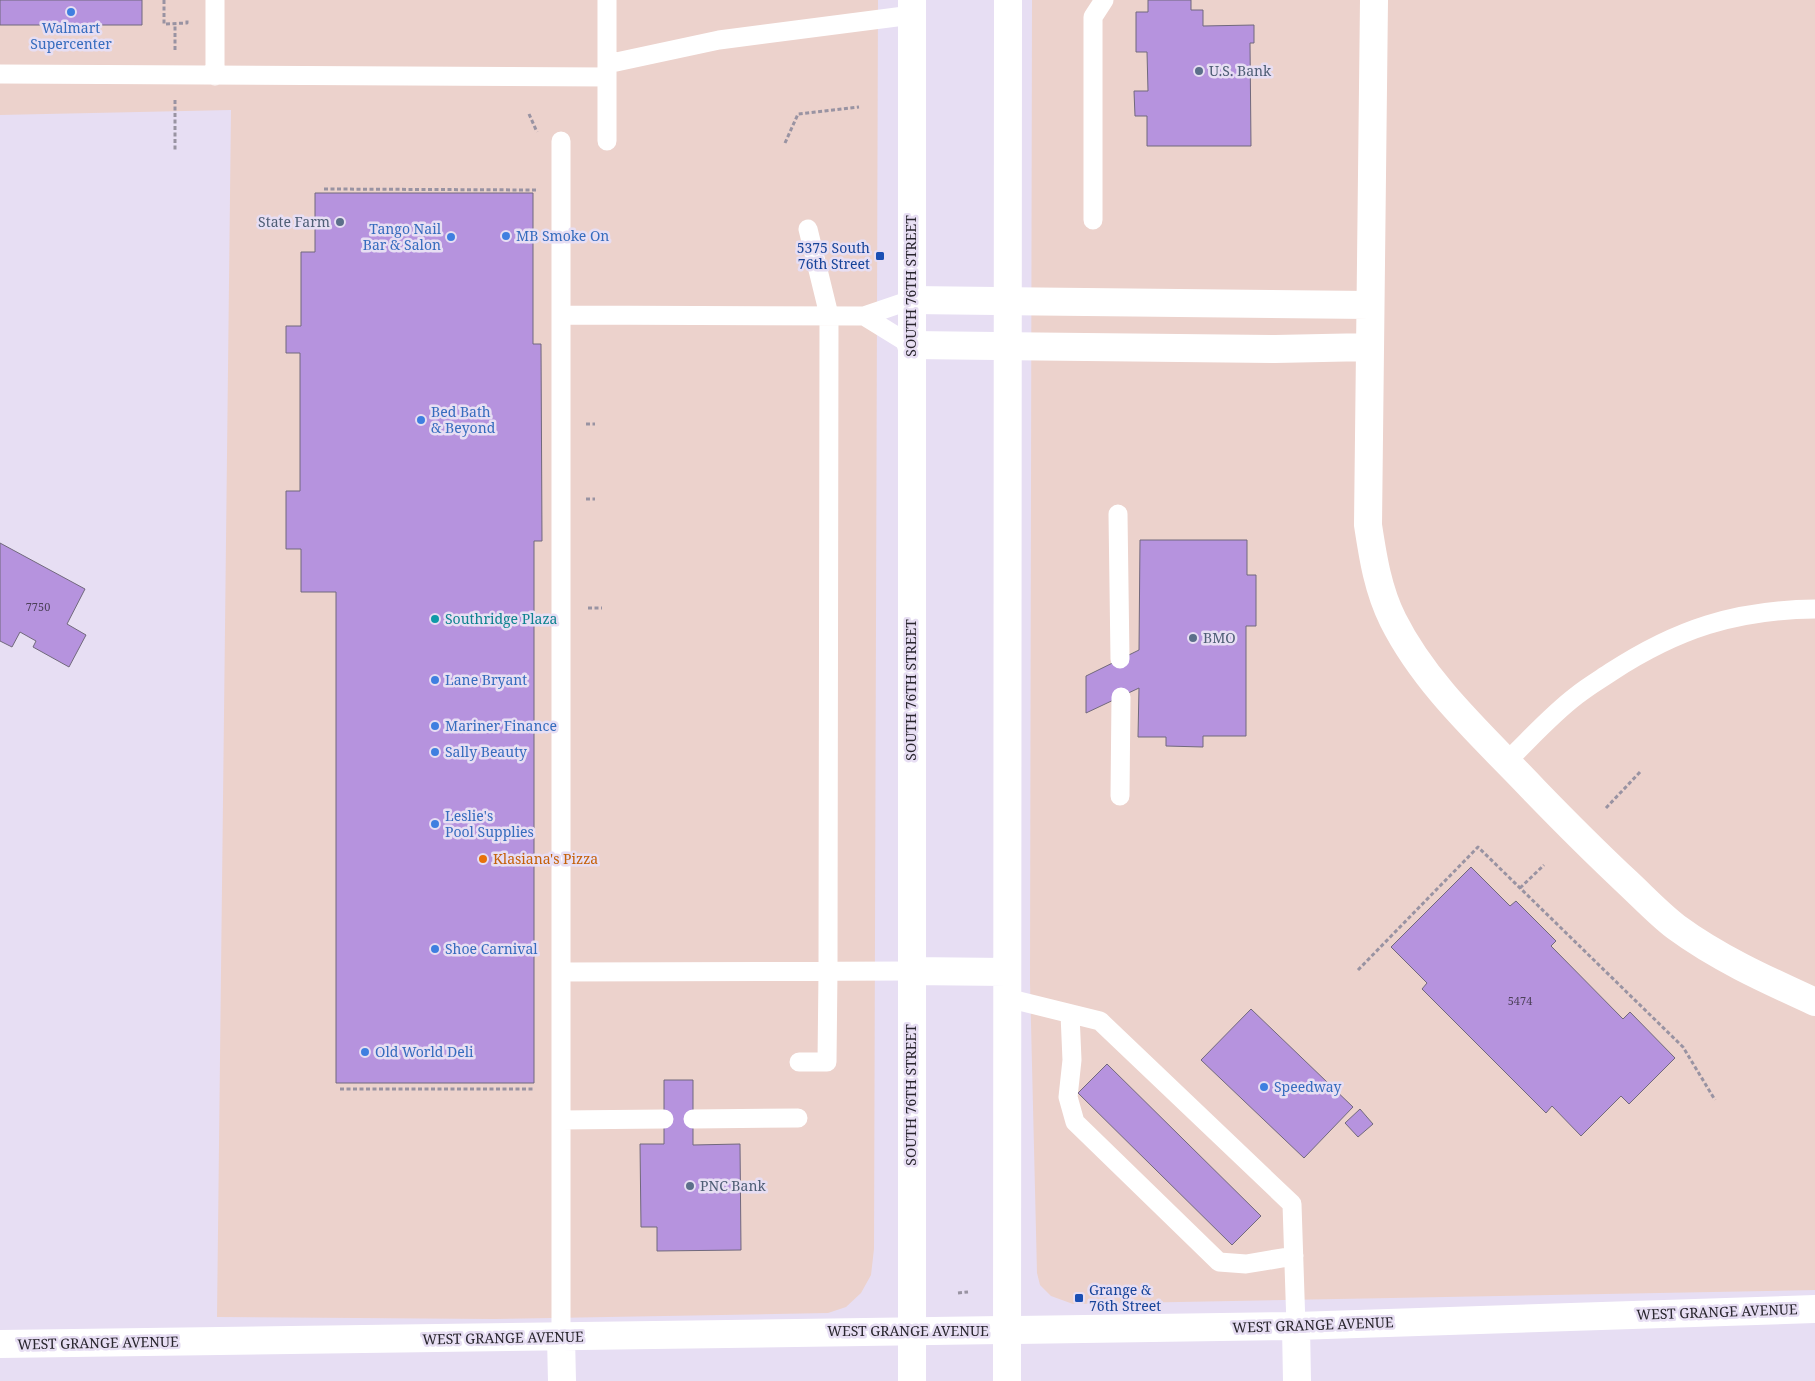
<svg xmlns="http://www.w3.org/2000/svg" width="1815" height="1381" viewBox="0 0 1815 1381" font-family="'Noto Serif',serif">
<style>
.commercial{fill:#ecd2cc}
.building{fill:#b693de;stroke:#71697c}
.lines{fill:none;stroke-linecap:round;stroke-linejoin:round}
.path{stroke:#9993a2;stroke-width:3;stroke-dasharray:4 2.5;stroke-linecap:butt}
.service{stroke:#fff;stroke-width:19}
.minor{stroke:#fff;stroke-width:28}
.tertiary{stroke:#fff;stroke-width:28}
.secondary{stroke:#fff;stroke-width:28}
.shop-dot{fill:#3f7fe0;stroke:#e7def3;stroke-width:2}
.service-dot{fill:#5c6f8a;stroke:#e7def3;stroke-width:2}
.transit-dot{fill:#1a4fb4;stroke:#e7def3;stroke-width:2}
.culture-dot{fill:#0f9aa8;stroke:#e7def3;stroke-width:2}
.food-dot{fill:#e8710a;stroke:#e7def3;stroke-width:2}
.labels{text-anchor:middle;stroke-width:5;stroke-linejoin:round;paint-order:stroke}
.number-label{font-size:11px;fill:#4c4059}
.shop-label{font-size:14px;fill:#366cbe;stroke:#e7def3;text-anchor:start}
.service-label{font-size:14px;fill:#4e5e75;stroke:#e7def3;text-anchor:start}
.transit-label{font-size:14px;fill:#164399;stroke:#e7def3;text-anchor:end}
.street-label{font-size:14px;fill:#28252d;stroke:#e7def3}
.culture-label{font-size:14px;fill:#0d838f;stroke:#e7def3;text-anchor:start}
.food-label{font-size:14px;fill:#c56008;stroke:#e7def3;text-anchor:start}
</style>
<rect width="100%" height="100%" fill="#e7def3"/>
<path class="commercial" d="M0,0H878L874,1249L871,1275L861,1293L846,1307L828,1313L495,1319L217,1317L231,110L0,115Z
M1032,0H1815V1290L1073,1304L1051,1296L1040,1285L1037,1273L1030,982Z"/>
<path class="building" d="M0,0H142V25H0Z
M1148,0H1191V10H1203V26L1254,25V43H1250L1251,146H1147V116H1135L1134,91H1148L1147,52H1136V12H1148Z
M315,193H533V344H541L542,541H534V1083H336V592H301V549H286V491H300V353H286V326H301V252H315Z
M1140,540H1247V575H1256V626H1246V736H1203V747L1166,746V737H1138L1139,688L1086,713V676L1139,650Z
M0,543L85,589L67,624L86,635L69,667L33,647L36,641L20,632L12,647L0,641Z
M1471,867L1510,906L1516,901L1556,941L1551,946L1623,1019L1630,1012L1675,1058L1629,1104L1621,1096L1581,1136L1552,1106L1546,1113L1422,989L1427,983L1391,947Z
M1251,1009L1353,1107L1304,1158L1201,1060Z
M1107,1064L1261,1216L1232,1245L1078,1093Z
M664,1080H693V1145L740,1144L741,1250L657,1251V1227H641L640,1144H664Z
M1360,1109L1373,1124L1358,1137L1345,1123Z"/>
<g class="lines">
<path class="path" d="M164,0V24L187,23V20
M175,50V24
M175,100V152
M529,114L537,132
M785,143L798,114L859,107
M324,189L536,190
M586,424H595
M586,499H595
M588,608H602
M1606,808L1640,772
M1520,888L1544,865
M1358,970L1478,847L1683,1047L1715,1100
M340,1089H535
M958,1293L968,1292"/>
<path class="service" d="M215,0V76
M607,0V141
M607,64L719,40L912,15
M0,74L607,77
M1093,220V17L1104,0
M561,315L864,316L911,300
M864,316L911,345
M1118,514L1120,659
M1507,761C1529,740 1551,715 1576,696C1587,687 1599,680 1611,672C1677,629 1735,610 1815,609
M1120,796L1121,697
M561,972L910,971
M1007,998L1100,1021L1292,1204L1296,1326
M1070,1014L1072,1060L1068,1097L1075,1122L1219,1262L1246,1264L1294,1256
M799,1062H827L828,972L829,315L808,229
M693,1119L798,1118
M561,1120L664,1119
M561,1337V141"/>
<path class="minor" d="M1374,0L1368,525C1373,558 1378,590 1393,620C1426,686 1484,737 1534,790C1565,822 1596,853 1628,883C1644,898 1659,914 1676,927C1718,958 1767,980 1815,1002
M911,300L1370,305
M911,345L1275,349L1370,347"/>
<path class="tertiary" d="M1296,1326L1297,1381
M561,1337L562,1381
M0,1344L1296,1326L1815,1309"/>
<path class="secondary" d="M912,0V1381
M910,971L1007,972
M1007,1381L1008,0"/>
</g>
<g class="shop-dot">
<circle cx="71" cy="12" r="5"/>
<circle cx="506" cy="236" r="5"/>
<circle cx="451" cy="237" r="5"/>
<circle cx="421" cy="420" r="5"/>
<circle cx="435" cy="680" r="5"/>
<circle cx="435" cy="726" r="5"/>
<circle cx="435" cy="752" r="5"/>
<circle cx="435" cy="824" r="5"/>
<circle cx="435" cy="949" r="5"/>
<circle cx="365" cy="1052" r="5"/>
<circle cx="1264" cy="1087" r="5"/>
</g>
<g class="service-dot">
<circle cx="1199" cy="71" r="5"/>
<circle cx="340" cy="222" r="5"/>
<circle cx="1193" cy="638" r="5"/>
<circle cx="690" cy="1186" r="5"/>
</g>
<g class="transit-dot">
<rect x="875" y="251" width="10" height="10" rx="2.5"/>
<rect x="1074" y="1293" width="10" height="10" rx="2.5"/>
</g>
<circle class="culture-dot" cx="435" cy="619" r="5"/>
<circle class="food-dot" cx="483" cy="859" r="5"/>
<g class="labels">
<g class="number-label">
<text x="38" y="611">7750</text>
<text x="1520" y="1005">5474</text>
</g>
<g class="shop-label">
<text x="71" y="33" text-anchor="middle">Walmart<tspan x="71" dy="16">Supercenter</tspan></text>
<text x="441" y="234" text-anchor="end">Tango Nail<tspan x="441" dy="16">Bar &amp; Salon</tspan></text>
<text x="516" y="241">MB Smoke On</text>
<text x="431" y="417">Bed Bath<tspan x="431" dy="16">&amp; Beyond</tspan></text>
<text x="445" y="685">Lane Bryant</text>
<text x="445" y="731">Mariner Finance</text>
<text x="445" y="757">Sally Beauty</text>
<text x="445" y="821">Leslie's<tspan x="445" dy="16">Pool Supplies</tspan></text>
<text x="445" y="954">Shoe Carnival</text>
<text x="375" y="1057">Old World Deli</text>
<text x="1274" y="1092">Speedway</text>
</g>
<g class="service-label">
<text x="1209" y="76">U.S. Bank</text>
<text x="330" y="227" text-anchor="end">State Farm</text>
<text x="1203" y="643">BMO</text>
<text x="700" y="1191">PNC Bank</text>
</g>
<g class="transit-label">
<text x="870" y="253">5375 South<tspan x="870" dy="16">76th Street</tspan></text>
<text x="1089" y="1295" text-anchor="start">Grange &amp;<tspan x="1089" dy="16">76th Street</tspan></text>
</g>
<g class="street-label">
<text transform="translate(911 286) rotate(-90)" y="5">SOUTH 76TH STREET</text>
<text transform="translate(911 690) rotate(-90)" y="5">SOUTH 76TH STREET</text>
<text transform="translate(911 1095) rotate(-90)" y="5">SOUTH 76TH STREET</text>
<text transform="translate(1717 1312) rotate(-2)" y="5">WEST GRANGE AVENUE</text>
<text transform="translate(1313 1325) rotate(-2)" y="5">WEST GRANGE AVENUE</text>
<text x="908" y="1336">WEST GRANGE AVENUE</text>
<text transform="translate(503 1338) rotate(-1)" y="5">WEST GRANGE AVENUE</text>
<text transform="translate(98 1343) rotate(-1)" y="5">WEST GRANGE AVENUE</text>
</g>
<g class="culture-label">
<text x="445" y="624">Southridge Plaza</text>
</g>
<g class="food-label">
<text x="493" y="864">Klasiana's Pizza</text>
</g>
</g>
</svg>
